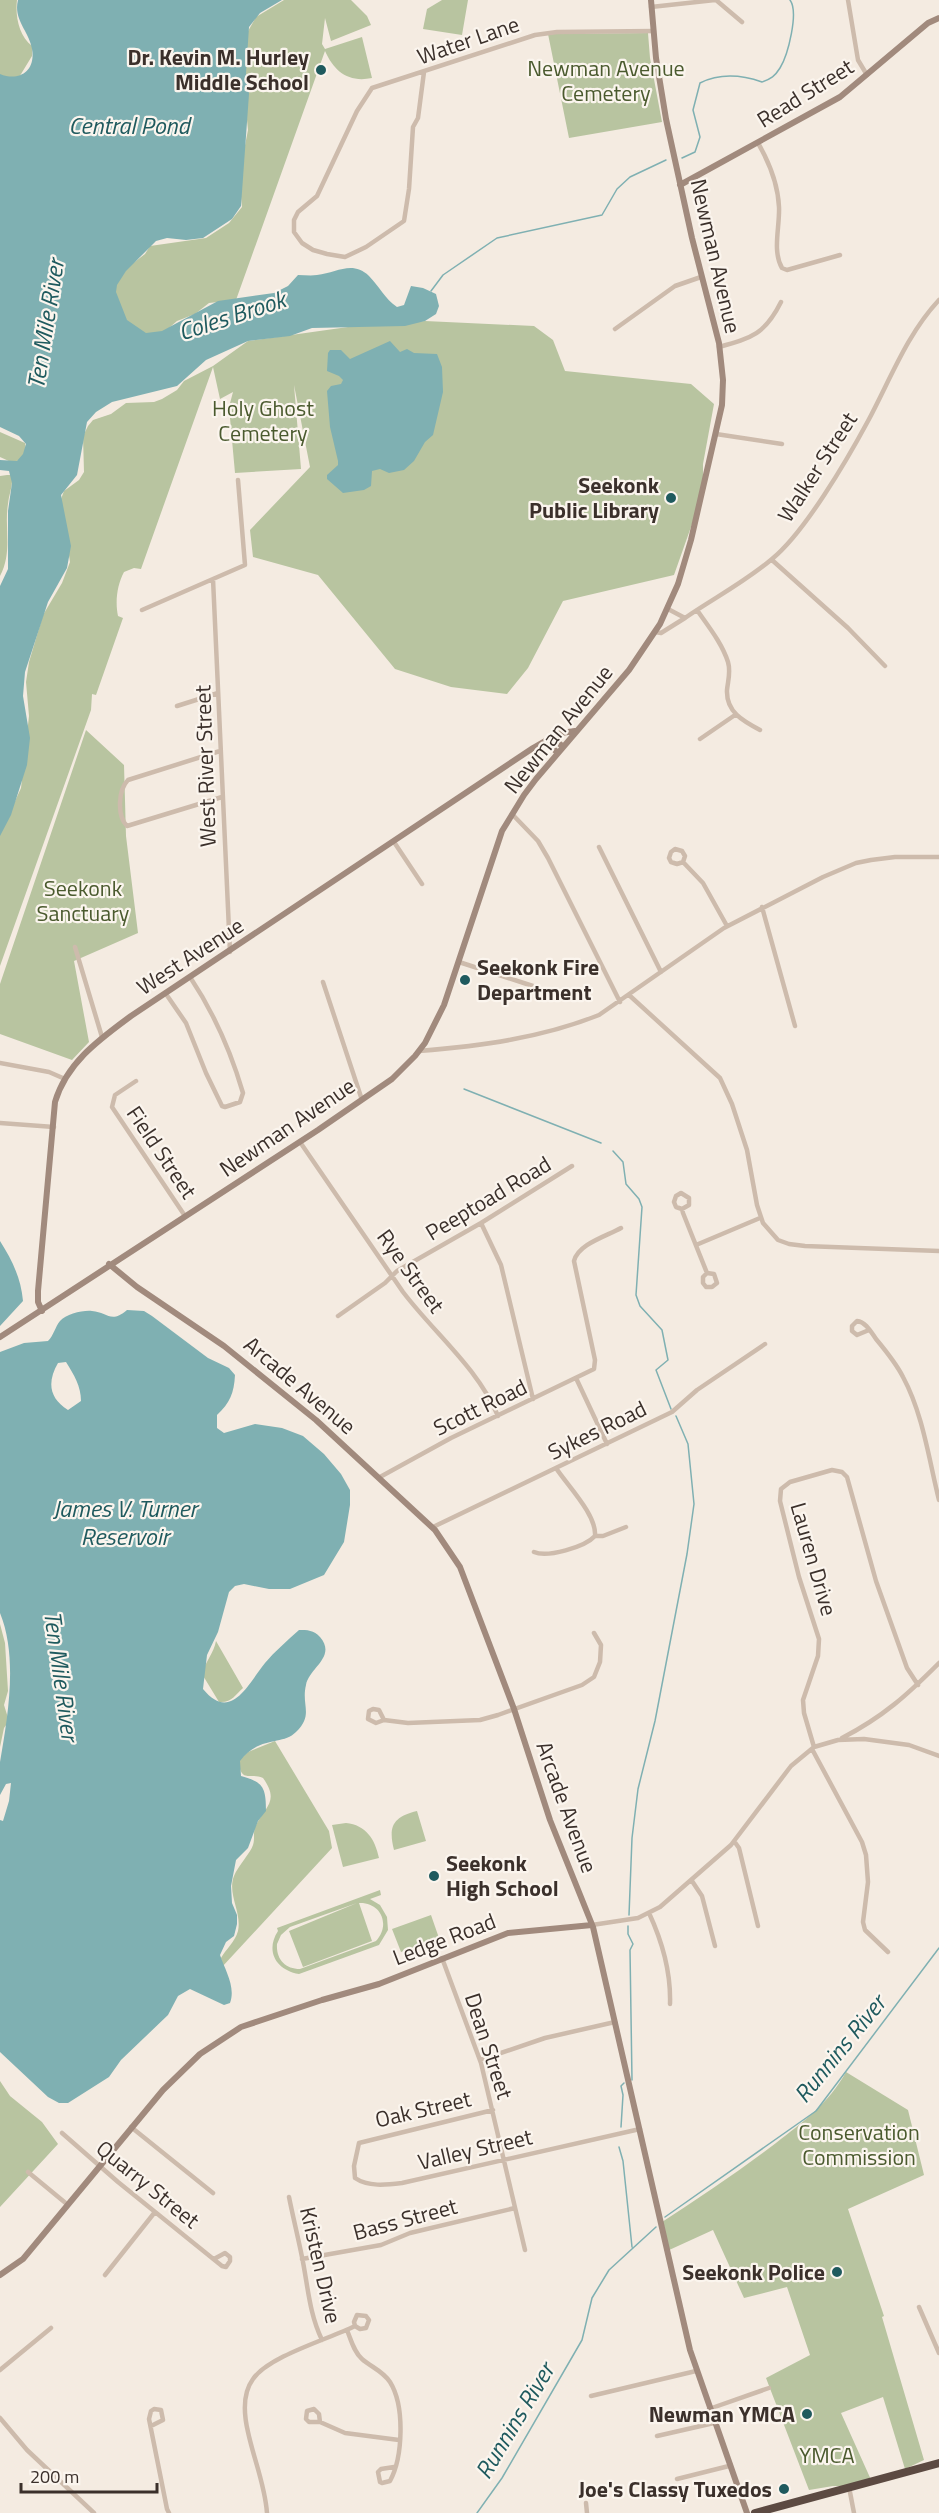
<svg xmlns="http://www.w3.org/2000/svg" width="939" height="2513" viewBox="0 0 939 2513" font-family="'Titillium Web',sans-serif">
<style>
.green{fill:#b8c4a0;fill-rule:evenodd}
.water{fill:#7fb0b2;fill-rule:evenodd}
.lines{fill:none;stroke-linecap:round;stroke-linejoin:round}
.stream{stroke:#7fb0b2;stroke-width:1.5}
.street{stroke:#cdbbac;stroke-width:4.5}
.secondary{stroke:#a18a7d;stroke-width:6}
.highway{stroke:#5c4a42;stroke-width:8}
.poi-dot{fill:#1f5a5e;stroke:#fbf5ee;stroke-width:2}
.labels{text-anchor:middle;stroke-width:4.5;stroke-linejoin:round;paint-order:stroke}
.street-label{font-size:22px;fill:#3b302b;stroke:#fbf5ee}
.poi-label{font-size:22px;font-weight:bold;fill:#3b302b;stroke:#fbf5ee;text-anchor:end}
.park-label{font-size:22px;fill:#4a5a2e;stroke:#fbf5ee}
.water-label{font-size:24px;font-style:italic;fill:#1f5a5e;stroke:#fbf5ee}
</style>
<rect width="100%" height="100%" fill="#f4ebe1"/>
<path class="green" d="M0,0H17C15,16 19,36 32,46V56L18,79L0,80Z
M284,0H351L367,16L371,25L331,41L325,18L322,44L325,49L362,37L372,78C348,83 334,71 325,51L236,300L209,303L195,314L177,321L162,334L135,336L113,296L114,288L128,267L145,254L150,246L206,238L229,223L242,207L239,176L248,130L245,100L247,33L256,17Z
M442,0H468L462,35L423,29L427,9Z
M648,33L650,58L662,122L569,138L548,34Z
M425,321L534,326L553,340L565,371L691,384L714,404L703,464V493L674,575L563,601L528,668L507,694L451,687L395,669L318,575L253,557L250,530L310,467L294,385L301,469L235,473L229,407L233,392L220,399L213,367L141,569L134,568L124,572C117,585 115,602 118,616L123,618L96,695L92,694L91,710L0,966V834L21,788L29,716L26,682L29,662L43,615L62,583L70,562L61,499L64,491L79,480L84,472L83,436L88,426L93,420L111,414L126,403L154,402L162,399L177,390L184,381L213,366L248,341L355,326Z
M0,432L25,443L26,449L22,460L11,462L0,457Z
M7,475H12C13,486 9,494 8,504C4,528 13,552 0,576V476Z
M86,730L124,765L126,836L138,933L74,961L89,1042L72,1060L0,1034V984Z
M0,1624L5,1643L8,1691L4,1705L9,1721L4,1728L0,1747Z
M216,1641L243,1688C235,1695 232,1703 219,1702L202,1674C205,1662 214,1653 216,1641Z
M275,1741L329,1831L332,1848L222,1967L221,1958C226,1949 235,1942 238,1931C242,1912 227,1894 234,1876C238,1866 251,1852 253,1845C255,1839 253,1833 255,1827C265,1806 280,1802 263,1778C249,1772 242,1784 238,1761L248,1752Z
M417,1811L426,1841L394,1850C388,1826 393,1817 417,1811Z
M346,1823C366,1825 375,1839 379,1858L343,1867L332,1825Z
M380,1890L381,1895L370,1899L380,1905L387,1917L388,1930L379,1945L299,1974C276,1970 265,1951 278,1931L277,1928ZM359,1903C381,1902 391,1925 376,1941L300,1969C285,1969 276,1959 277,1944L281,1935L290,1927L357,1903L289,1931L303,1967L372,1941Z
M431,1915L439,1938L401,1952L392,1929Z
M846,2072L908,2110L924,2175L848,2209L884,2316L882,2317L924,2460L905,2469L883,2397L841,2413L872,2482L862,2486H833L809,2490L766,2378L810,2355L787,2287L744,2298L713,2230L667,2251L659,2224C699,2198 738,2172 776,2143C803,2122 829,2103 846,2072Z
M0,2081L10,2096L42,2122L58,2144L0,2207Z"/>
<path class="water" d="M18,0H282L260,13L249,27L246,73L249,94L241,206L232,219L203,238L186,240L167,238L156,241L126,271L117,285L116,292L127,320L146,333L162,331L218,301L274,293L288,286L298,275C304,275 311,276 317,275C337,273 352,260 369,276C379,286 385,299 397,307L404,305L411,286L423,288L436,294L439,306L436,314L425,321L405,326L312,328L290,336L248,341L206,360L177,386L112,402L96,412L87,422L77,475L61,495L71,546L67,568L48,602L25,672L23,696L30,738L27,765L11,815L0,836V586L8,569V511L12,483L9,471L0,470V460L17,461L23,454L26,444L19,436L0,427V74C19,82 36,71 32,49C29,31 13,20 18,0Z
M390,341L400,352L407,349L414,353L437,354L442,367L443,392L433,435L425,442L414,461L404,470L389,473L380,469L372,471L371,486L364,490L343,493L327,479V475L338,465V461L330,427L327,391L331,386L341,384L343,380L339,376L327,371L328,353L330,350H341L350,359Z
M0,1241C12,1260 21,1278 23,1301L0,1326Z
M127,1310L144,1311L152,1316L208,1358L229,1368L235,1375C234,1393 230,1403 217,1415V1428L224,1433L255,1424L282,1428L303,1436L324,1454L341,1474L350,1490V1505L344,1542L324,1575L290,1589H269L244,1584L235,1586L229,1592L218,1632L207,1655L203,1689C231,1723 248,1684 265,1663C275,1651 287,1641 299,1630C307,1630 314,1630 320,1637C337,1657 309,1668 306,1685C301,1706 314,1714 296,1732C282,1746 260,1735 240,1761L241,1776C263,1782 266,1787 266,1811L258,1821L248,1848L236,1860L231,1886L232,1903L237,1915V1924L234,1936L226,1942L220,1955C225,1970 236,1987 230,2003L224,2005L190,1989L178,1996L168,2015L121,2060L109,2077L68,2103H59L48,2097L0,2052V1820L3,1821L9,1801L11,1783L6,1784L0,1795C0,1784 0,1772 0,1762C8,1716 18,1657 0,1613V1352L24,1343L48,1341C54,1335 55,1327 60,1321C66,1314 83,1310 92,1311C107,1312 111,1324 127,1310ZM66,1362C74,1375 81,1386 81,1401L68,1410C49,1398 47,1382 58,1363Z"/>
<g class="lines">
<path class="stream" d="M682,158L695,152L700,137L693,110L700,83C720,73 742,75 762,82C771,79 775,76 780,68C788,55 799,12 790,0
M431,291L443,275L497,238L602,215L617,189L630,177L666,160
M464,1089L601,1143
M613,1151L623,1162L626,1184L639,1199L642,1207L636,1295L640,1306L662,1330L668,1360L656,1370L671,1409
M629,1915L632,1838L638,1789L655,1721L687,1554L694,1504L688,1444L676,1416
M628,1926V1934L633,1944L630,1950L632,2080
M621,2127L623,2095L621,2086L624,2083
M619,2147L623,2161L632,2247
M665,2217L816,2111L939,1948
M477,2513L502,2478L582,2340L592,2298L609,2270L656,2227"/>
<path class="street" d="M716,0L742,22
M848,0L858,60L867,75
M651,7L715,0
M424,72L418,118L413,127L409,189L404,221L366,247L345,257L327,254L313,250L302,243L294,232V220L298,212L317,196L357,111L372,88L535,35L557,32L654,31
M758,143C769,162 778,185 779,207C780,226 772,251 782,268L787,270L840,255
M615,329L675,286L701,277
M719,347C752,338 765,334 781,302
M716,434L782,444
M772,560L848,628L885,666
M213,579L230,952
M668,609L685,618C714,598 745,582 772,559C805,532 847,460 868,421C890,380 907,334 939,300
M142,610L245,565L238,480
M697,610C708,626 722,643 728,662C731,672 728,680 727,690C726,712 743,721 760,730
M655,632L661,633L685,618
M177,706L218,693
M700,739L735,715
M220,751L128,780C118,790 117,816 127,826L222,797
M512,814L538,841L548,858L620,1002
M394,842L422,884
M599,847L661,972
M683,862L685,856L682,851L675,849L671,852L669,858L671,862L677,864L683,862L703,883L727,926
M762,907L795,1026
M75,947L102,1037
M459,962L536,987
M323,982L362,1100
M166,994L186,1023L206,1073L222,1106L225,1107L240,1102L243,1093C231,1052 214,1013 190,977
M629,995L720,1078L732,1104L747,1150L757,1205L763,1223L778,1240L789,1244L805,1246L939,1251
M419,1051C480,1046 542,1038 599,1015L724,928L823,877L856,863L871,860L895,857H939
M0,1063L49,1072L65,1079
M136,1081L115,1095L112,1107L185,1216
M0,1123L54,1127
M300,1142L403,1292C435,1334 477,1367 498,1416
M682,1209L676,1207L674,1202L676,1196L681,1193L689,1198V1205L682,1209L683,1213L707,1273L714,1274L717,1283L712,1287H706L703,1283V1277L707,1273
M481,1223L501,1265L533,1399
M696,1245L760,1218
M338,1316L385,1283L397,1271L481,1223L572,1166
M869,1330L857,1335L852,1331V1326L857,1321C866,1322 871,1332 876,1339C886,1351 896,1363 903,1377C923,1414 929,1460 939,1500
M576,1378L607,1444
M556,1468C567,1485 597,1515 595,1536
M380,1477L451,1438L594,1369L595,1360L574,1261C578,1244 607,1236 621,1228
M433,1527L672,1412L697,1390L765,1344
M534,1552C547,1558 585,1547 595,1536H603L626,1527
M384,1720L379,1710L373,1709L369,1711L368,1719L376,1723L384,1720L408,1723L480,1720L498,1715L582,1685L594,1677L600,1662L601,1645L594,1633
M842,1738C883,1717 907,1695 939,1663
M814,1747L804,1713L803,1700L818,1656L819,1639L799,1577L780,1501L781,1489L790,1482L832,1470L842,1472L847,1477L876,1581L907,1668L918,1685
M812,1749L862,1842L866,1855L868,1882L863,1922L865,1930L888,1952
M734,1841L739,1848L758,1926
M692,1881L702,1896L715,1946
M649,1913C662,1941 671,1973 670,2004
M592,1925L638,1918L660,1907L731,1845L791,1766L814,1747L838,1740L864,1739L909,1745L939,1756
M442,1958L481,2063L525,2250
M480,2060L545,2038L615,2022
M493,2110L359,2143L354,2166L355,2178C368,2187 386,2185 402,2183L640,2129
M131,2127L213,2193
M62,2133L118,2182L222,2266L226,2267L230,2261V2257L225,2253L214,2259
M28,2172L68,2205
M289,2197C293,2217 298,2237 302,2257C308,2286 309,2313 322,2340
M302,2259L381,2245L410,2233L515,2208
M105,2275L155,2212
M919,2307L939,2353
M347,2330C351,2340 354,2352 362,2359C371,2367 383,2371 390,2382C405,2406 403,2457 390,2481L382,2483L380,2482L378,2472L381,2469L394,2467
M0,2370L51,2328
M591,2396L696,2371
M709,2409L769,2388
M0,2418L27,2450L94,2513
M320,2422H309L306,2419L307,2411L314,2409L319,2414L320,2422L345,2433L399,2440
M151,2426L163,2420L161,2410L154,2409L151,2411L149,2419L167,2509L169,2513
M657,2436L714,2423
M677,2479L729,2466
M849,2487L854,2513
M586,2503L587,2513
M267,2513C265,2485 254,2460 248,2432C244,2415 242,2394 253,2379C269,2356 329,2339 355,2326L360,2329L366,2328L369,2320L366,2316L357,2315L354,2322L355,2326"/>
<path class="secondary" d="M680,185L840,97L928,23L939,18
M552,737L561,733L575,731
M542,743L549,745L558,753
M109,1264L137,1287L224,1346L316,1420L435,1530L460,1567L514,1709L550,1820L593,1927L690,2350L747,2513
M42,1311L38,1302V1291L55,1102C67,1062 100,1039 131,1016L533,748L552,737L562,746
M0,1337L318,1130L392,1079L415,1056L425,1043L444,1005L502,831L524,795L536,779L629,670L660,624L678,584L691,540L722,405L723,380L719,343L692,238L666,119L656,58L651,0
M0,2275L23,2259L163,2090L200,2054L241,2027L322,2000L379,1984L508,1933L592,1925"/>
<path class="highway" d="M755,2513L939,2463"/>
</g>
<g class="poi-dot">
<circle cx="321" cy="70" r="6"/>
<circle cx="671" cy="498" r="6"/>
<circle cx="465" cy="980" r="6"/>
<circle cx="434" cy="1876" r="6"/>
<circle cx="837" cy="2272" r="6"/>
<circle cx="807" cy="2414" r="6"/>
<circle cx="784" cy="2489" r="6"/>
</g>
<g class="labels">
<g class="street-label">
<text transform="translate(468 40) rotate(-19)" y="8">Water Lane</text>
<text transform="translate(805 93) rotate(-32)" y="8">Read Street</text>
<text transform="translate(716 256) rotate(77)" y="8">Newman Avenue</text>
<text transform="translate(817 467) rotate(-57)" y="8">Walker Street</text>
<text transform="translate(558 729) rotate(-51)" y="8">Newman Avenue</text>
<text transform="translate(205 766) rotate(-92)" y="8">West River Street</text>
<text transform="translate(190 956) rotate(-33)" y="8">West Avenue</text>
<text transform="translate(287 1127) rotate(-34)" y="8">Newman Avenue</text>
<text transform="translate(162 1152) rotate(56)" y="8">Field Street</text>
<text transform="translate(488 1198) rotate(-31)" y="8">Peeptoad Road</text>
<text transform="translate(411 1271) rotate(54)" y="8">Rye Street</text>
<text transform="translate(300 1385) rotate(40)" y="8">Arcade Avenue</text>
<text transform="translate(480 1407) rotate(-26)" y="8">Scott Road</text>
<text transform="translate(597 1430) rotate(-26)" y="8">Sykes Road</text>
<text transform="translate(814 1559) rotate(74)" y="8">Lauren Drive</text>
<text transform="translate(567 1807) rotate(70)" y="8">Arcade Avenue</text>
<text transform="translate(444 1939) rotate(-21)" y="8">Ledge Road</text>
<text transform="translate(489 2046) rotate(72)" y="8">Dean Street</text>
<text transform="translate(423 2109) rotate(-13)" y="8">Oak Street</text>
<text transform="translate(475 2149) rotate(-13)" y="8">Valley Street</text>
<text transform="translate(148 2184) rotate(39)" y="8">Quarry Street</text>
<text transform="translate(405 2219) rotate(-15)" y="8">Bass Street</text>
<text transform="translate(321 2265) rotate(77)" y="8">Kristen Drive</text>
</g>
<g class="poi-label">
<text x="309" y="65">Dr. Kevin M. Hurley<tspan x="309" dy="25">Middle School</tspan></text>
<text x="659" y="493">Seekonk<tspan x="659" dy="25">Public Library</tspan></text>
<text x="477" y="975" text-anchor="start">Seekonk Fire<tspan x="477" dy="25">Department</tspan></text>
<text x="446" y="1871" text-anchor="start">Seekonk<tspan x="446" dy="25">High School</tspan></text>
<text x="825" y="2280">Seekonk Police</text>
<text x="795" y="2422">Newman YMCA</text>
<text x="772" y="2497">Joe's Classy Tuxedos</text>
</g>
<g class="park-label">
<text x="606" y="76">Newman Avenue<tspan x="606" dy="25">Cemetery</tspan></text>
<text x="263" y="416">Holy Ghost<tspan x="263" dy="25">Cemetery</tspan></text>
<text x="83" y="896">Seekonk<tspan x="83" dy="25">Sanctuary</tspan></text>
<text x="859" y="2140">Conservation<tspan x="859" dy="25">Commission</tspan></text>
<text x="827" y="2463">YMCA</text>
</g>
<g class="water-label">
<text x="129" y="134">Central Pond</text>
<text transform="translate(232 316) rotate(-18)" y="8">Coles Brook</text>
<text transform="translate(46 324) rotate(-81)" y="8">Ten Mile River</text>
<text x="125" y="1517">James V. Turner<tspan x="125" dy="28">Reservoir</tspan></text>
<text transform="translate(61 1676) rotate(82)" y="8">Ten Mile River</text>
<text transform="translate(840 2049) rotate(-51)" y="8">Runnins River</text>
<text transform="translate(515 2421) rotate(-59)" y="8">Runnins River</text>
</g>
</g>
<path d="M21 2483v9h136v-9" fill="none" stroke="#3b302b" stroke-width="3"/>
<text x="30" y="2483" font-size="18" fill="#3b302b" stroke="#fbf5ee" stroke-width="4.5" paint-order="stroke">200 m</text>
</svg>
